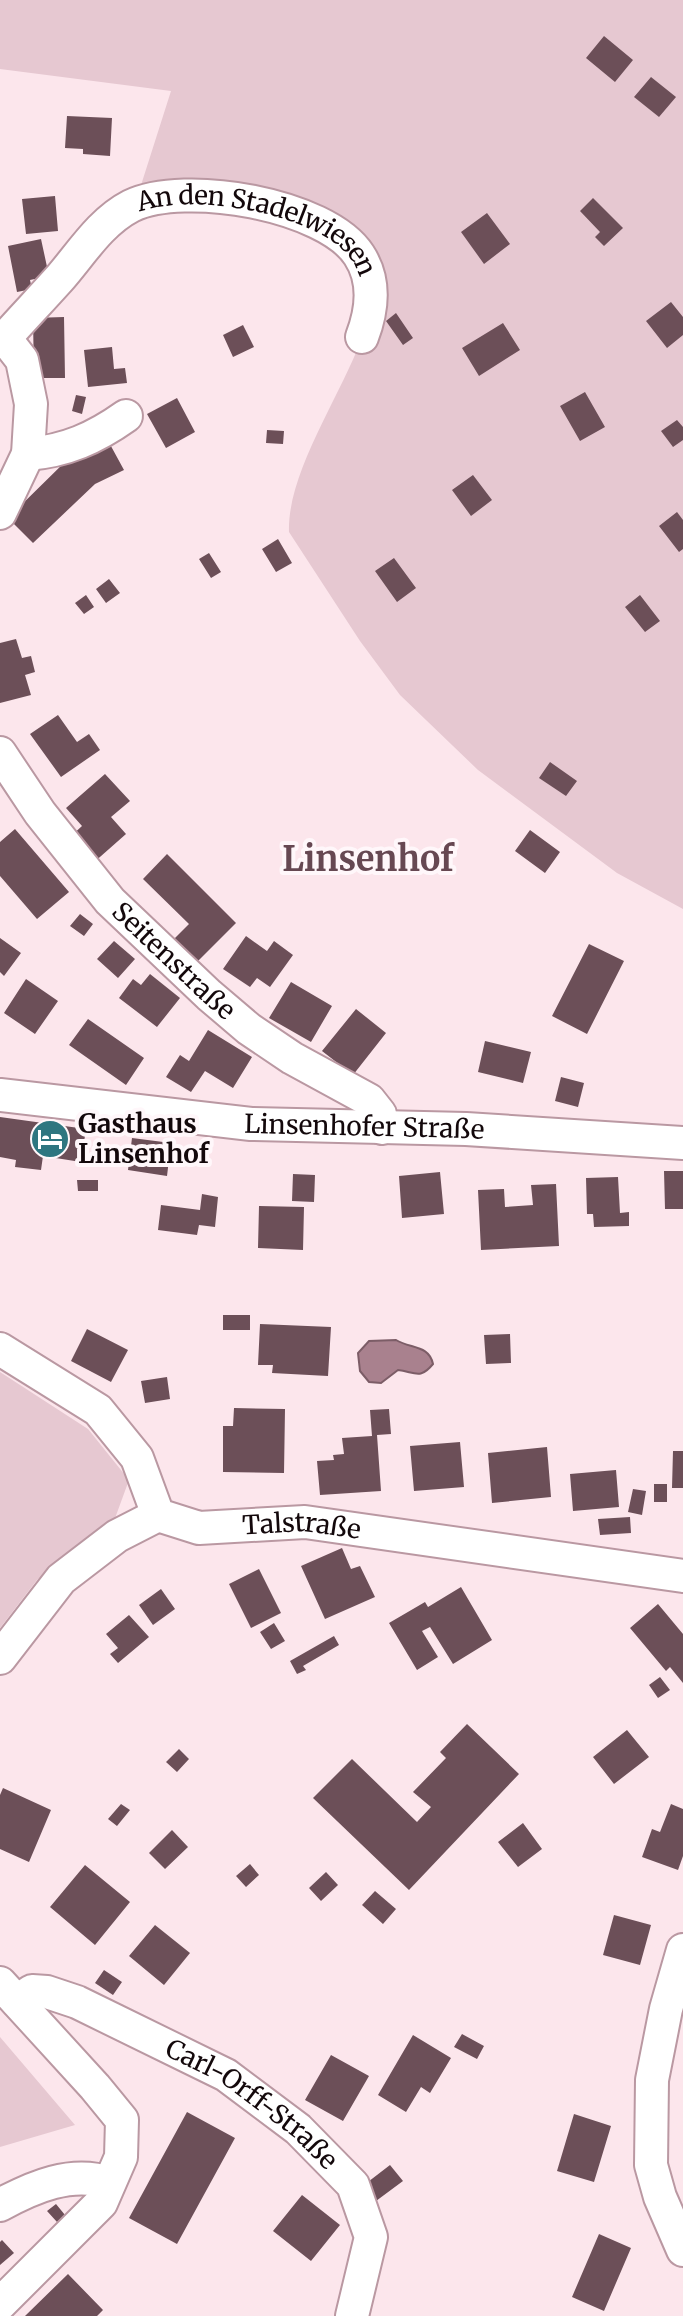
<svg xmlns="http://www.w3.org/2000/svg" width="683" height="2316" viewBox="0 0 683 2316" font-family="Merriweather,serif">
<style>
.green{fill:#e6c8d1}
.water{fill:#a9818e;stroke:#7c5d67;stroke-width:2}
.building{fill:#6c4f58}
.lines{fill:none;stroke-linecap:round;stroke-linejoin:round}
.minor-casing{stroke:#ba98a2;stroke-width:36}
.minor{stroke:#fff;stroke-width:32}
.labels{text-anchor:middle;stroke-width:8;stroke-linejoin:round;paint-order:stroke}
.street-label{font-size:26px;fill:#13080b;stroke:#fff7fa}
.poi-label{font-size:26px;font-weight:bold;fill:#13080b;stroke:#fff7fa;text-anchor:start}
.district-label{font-size:34px;font-weight:bold;fill:#664852;stroke:#fff7fa}
</style>
<rect width="100%" height="100%" fill="#fce6ec"/>
<path class="green" d="M0,0H683V909L617,873L478,770L400,695L360,641L289,532C287,473 340,397 361,340C367,323 368,302 371,284L314,221L135,204L171,91L0,69Z
M0,1372L88,1429L129,1480L114,1521L37,1580L0,1628Z
M0,2037L75,2125L0,2147Z"/>
<path class="water" d="M396,1340C411,1349 429,1345 433,1364C420,1380 415,1372 398,1370L381,1383L369,1382L360,1371L358,1353L369,1341Z"/>
<path class="building" d="M604,36L633,60L615,82L586,58Z
M651,77L676,97L659,117L634,97Z
M67,116L112,118L110,156L83,154V149L65,148Z
M55,196L58,231L26,234L22,199Z
M593,198L623,228L604,246L595,237L600,232L580,211Z
M487,213L510,244L484,264L461,232Z
M41,239L49,276L30,280L32,289L17,292L8,246Z
M671,302L683,317V335L667,348L646,321Z
M396,313L413,338L403,345L386,321Z
M64,317L65,378H34L33,318Z
M503,323L520,350L479,376L462,348Z
M243,325L254,347L233,357L223,335Z
M112,347L114,369L125,368L127,383L88,387L84,350Z
M585,392L605,427L580,441L560,406Z
M76,395L86,397L82,414L72,411Z
M177,398L195,432L166,448L147,414Z
M677,420L683,427V440L673,447L661,431Z
M267,430L284,431L283,444L266,443Z
M106,437L124,470L95,484L33,543L8,518L71,456Z
M473,475L492,500L471,516L452,490Z
M677,512L683,520V549L679,552L659,526Z
M278,539L292,563L276,572L262,549Z
M209,553L221,572L211,578L199,559Z
M394,558L416,588L397,602L375,571Z
M109,579L120,593L106,603L96,589Z
M86,595L94,607L84,614L75,603Z
M640,595L660,621L645,632L625,607Z
M16,639L22,658L31,656L35,672L25,675L31,695L0,703V643Z
M58,715L77,742L89,734L100,750L61,777L30,734Z
M550,762L577,781L566,796L539,778Z
M105,774L130,801L111,817L126,834L92,864L69,838L82,826L66,808Z
M15,829L69,892L37,919L0,876V842Z
M530,830L560,852L545,873L515,851Z
M167,854L236,923L194,965L171,942L189,924L143,879Z
M80,914L93,924L84,936L70,926Z
M246,936L267,951L274,941L293,955L270,987L257,978L250,987L223,969Z
M0,938L21,953L4,976L0,972Z
M114,941L135,959L118,978L97,959Z
M589,944L624,961L587,1034L552,1016Z
M150,974L180,998L157,1027L119,998L133,979L141,985Z
M26,979L58,1001L35,1034L4,1013Z
M291,982L332,1006L311,1042L269,1018Z
M356,1009L386,1033L353,1075L322,1051Z
M88,1019L144,1058L126,1085L69,1045Z
M208,1030L252,1057L233,1088L205,1071L191,1092L166,1077L180,1055L189,1061Z
M485,1041L531,1052L523,1083L478,1072Z
M561,1077L584,1083L578,1107L555,1101Z
M0,1117L86,1129L81,1162L43,1156L41,1170L15,1167L16,1160L0,1157Z
M132,1138L171,1143L167,1176L128,1170Z
M664,1171H683V1209H665Z
M440,1172L444,1214L402,1218L399,1176Z
M293,1174L315,1175L314,1202L292,1201Z
M618,1177L620,1213L629,1212V1226L594,1227L593,1214H587L586,1178Z
M77,1180H98V1191H78Z
M556,1184L559,1246L481,1250L478,1190L504,1189L505,1207L533,1205L531,1185Z
M202,1194L218,1197L215,1227L199,1225L197,1235L158,1230L161,1205L200,1210Z
M259,1206L304,1207L303,1250L258,1248Z
M223,1315H250V1330H223Z
M260,1324L331,1327L328,1376L272,1373L273,1365H258Z
M87,1329L128,1350L111,1382L71,1361Z
M510,1334L511,1363L486,1364L484,1335Z
M167,1377L170,1399L145,1403L141,1381Z
M234,1408L285,1409L284,1473L223,1472V1426H233Z
M389,1409L391,1434L377,1435L381,1491L320,1495L317,1461L334,1460L333,1455L344,1454L342,1438L372,1436L370,1410Z
M460,1442L464,1487L414,1491L410,1446Z
M547,1447L551,1497L492,1503L488,1453Z
M673,1451H683V1488H672Z
M616,1470L619,1507L573,1511L570,1474Z
M654,1484H667V1502H654Z
M633,1489L646,1491L642,1515L628,1512Z
M630,1517L631,1533L600,1535L598,1519Z
M342,1548L351,1569L360,1566L375,1597L325,1619L301,1566Z
M259,1569L281,1613L251,1628L229,1584Z
M461,1587L492,1640L453,1664L430,1627L422,1631L438,1657L417,1670L389,1623L425,1602L428,1607Z
M161,1589L175,1609L153,1625L139,1605Z
M658,1604L683,1634V1683L670,1667L666,1671L630,1628Z
M129,1615L149,1637L118,1663L110,1654L118,1648L106,1634Z
M274,1623L285,1641L271,1649L260,1632Z
M334,1636L339,1645L303,1666L306,1670L297,1674L290,1661Z
M660,1677L670,1690L658,1698L649,1685Z
M467,1724L519,1774L409,1890L313,1798L352,1759L417,1822L431,1807L413,1792L446,1758L440,1752Z
M627,1730L649,1757L614,1784L593,1757Z
M179,1749L189,1759L177,1772L166,1762Z
M3,1788L51,1810L29,1862L0,1849V1795Z
M121,1804L130,1810L117,1826L108,1819Z
M671,1804L683,1809V1856L678,1870L642,1857L652,1829L660,1832Z
M523,1823L542,1849L518,1867L498,1842Z
M172,1830L188,1847L165,1869L149,1853Z
M250,1864L259,1875L246,1887L236,1876Z
M85,1865L130,1902L95,1945L50,1907Z
M326,1872L338,1885L321,1901L309,1888Z
M375,1891L396,1909L383,1924L362,1905Z
M614,1915L651,1925L640,1965L603,1955Z
M155,1925L190,1953L164,1985L129,1956Z
M104,1970L122,1982L113,1995L95,1983Z
M462,2034L484,2046L477,2059L454,2047Z
M413,2035L451,2058L430,2093L421,2087L406,2112L378,2095Z
M331,2055L369,2076L343,2121L305,2100Z
M187,2112L235,2138L177,2244L129,2218Z
M574,2114L611,2126L594,2182L557,2171Z
M390,2165L403,2181L376,2201L364,2185Z
M302,2195L340,2225L311,2261L273,2231Z
M56,2204L65,2215L57,2222L47,2211Z
M599,2234L631,2248L604,2311L572,2297Z
M2,2240L14,2253L0,2265V2242Z
M68,2274L103,2310L97,2316H25Z"/>
<g class="lines">
<defs>
<g id="minor">
<path d="M0,337L5,338L22,360L31,404L28,454L0,513"/>
<path id="s1" d="M5,338C23,318 41,299 59,279C81,254 100,222 131,206C184,180 326,204 359,255C376,281 372,311 362,337"/>
<path d="M28,454C66,451 95,438 126,416"/>
<path id="s2" d="M0,753L40,813L110,901L209,995L249,1029L292,1058L369,1100L380,1114L382,1128"/>
<path id="s3" d="M0,1095L251,1124L466,1129L683,1143"/>
<path id="s4" d="M0,1349L98,1410L137,1458L158,1515L199,1528L305,1522L683,1576"/>
<path d="M0,1658L61,1579L117,1536L158,1515"/>
<path d="M683,1950L666,2009L652,2080L651,2165L660,2197L683,2250"/>
<path d="M0,1983L95,2087L122,2120L121,2157L101,2203L0,2304"/>
<path id="s5" d="M17,2001L32,1991L47,1992L77,2002L226,2075L298,2129L353,2185L371,2237L352,2316"/>
<path d="M0,2205C33,2187 72,2170 109,2183"/>
</g>
</defs>
<use href="#minor" class="minor-casing"/>
<use href="#minor" class="minor"/>
</g>
<defs>
<symbol id="hotel-disc" viewBox="-11 -11 22 22"><circle r="9.5" fill="#2e7680" stroke="#fff7fa"/><path d="M-6-4.5h1.5V1H6V5H4.5V3h-9V5H-6ZM-4 0a1.8 1.8 0 1 1 3.6 0ZM.5 0V-2.5h3Q6-2.5 6 0Z" fill="#fff"/></symbol>
</defs>
<g fill-rule="evenodd">
<use href="#hotel-disc" x="28" y="1117" width="44" height="44"/>
</g>
<g class="labels">
<g class="street-label">
<text dy="9" stroke="none"><textPath href="#s1" startOffset="320">An den Stadelwiesen</textPath></text>
<text dy="9" stroke="none"><textPath href="#s2" startOffset="272">Seitenstraße</textPath></text>
<text dy="9" stroke="none"><textPath href="#s3" startOffset="366">Linsenhofer Straße</textPath></text>
<text dy="9" stroke="none"><textPath href="#s4" startOffset="384">Talstraße</textPath></text>
<text dy="9" stroke="none"><textPath href="#s5" startOffset="268">Carl-Orff-Straße</textPath></text>
</g>
<g class="poi-label">
<text x="78" y="1133">Gasthaus<tspan x="78" dy="30">Linsenhof</tspan></text>
</g>
<g class="district-label">
<text x="368" y="871">Linsenhof</text>
</g>
</g>
</svg>
